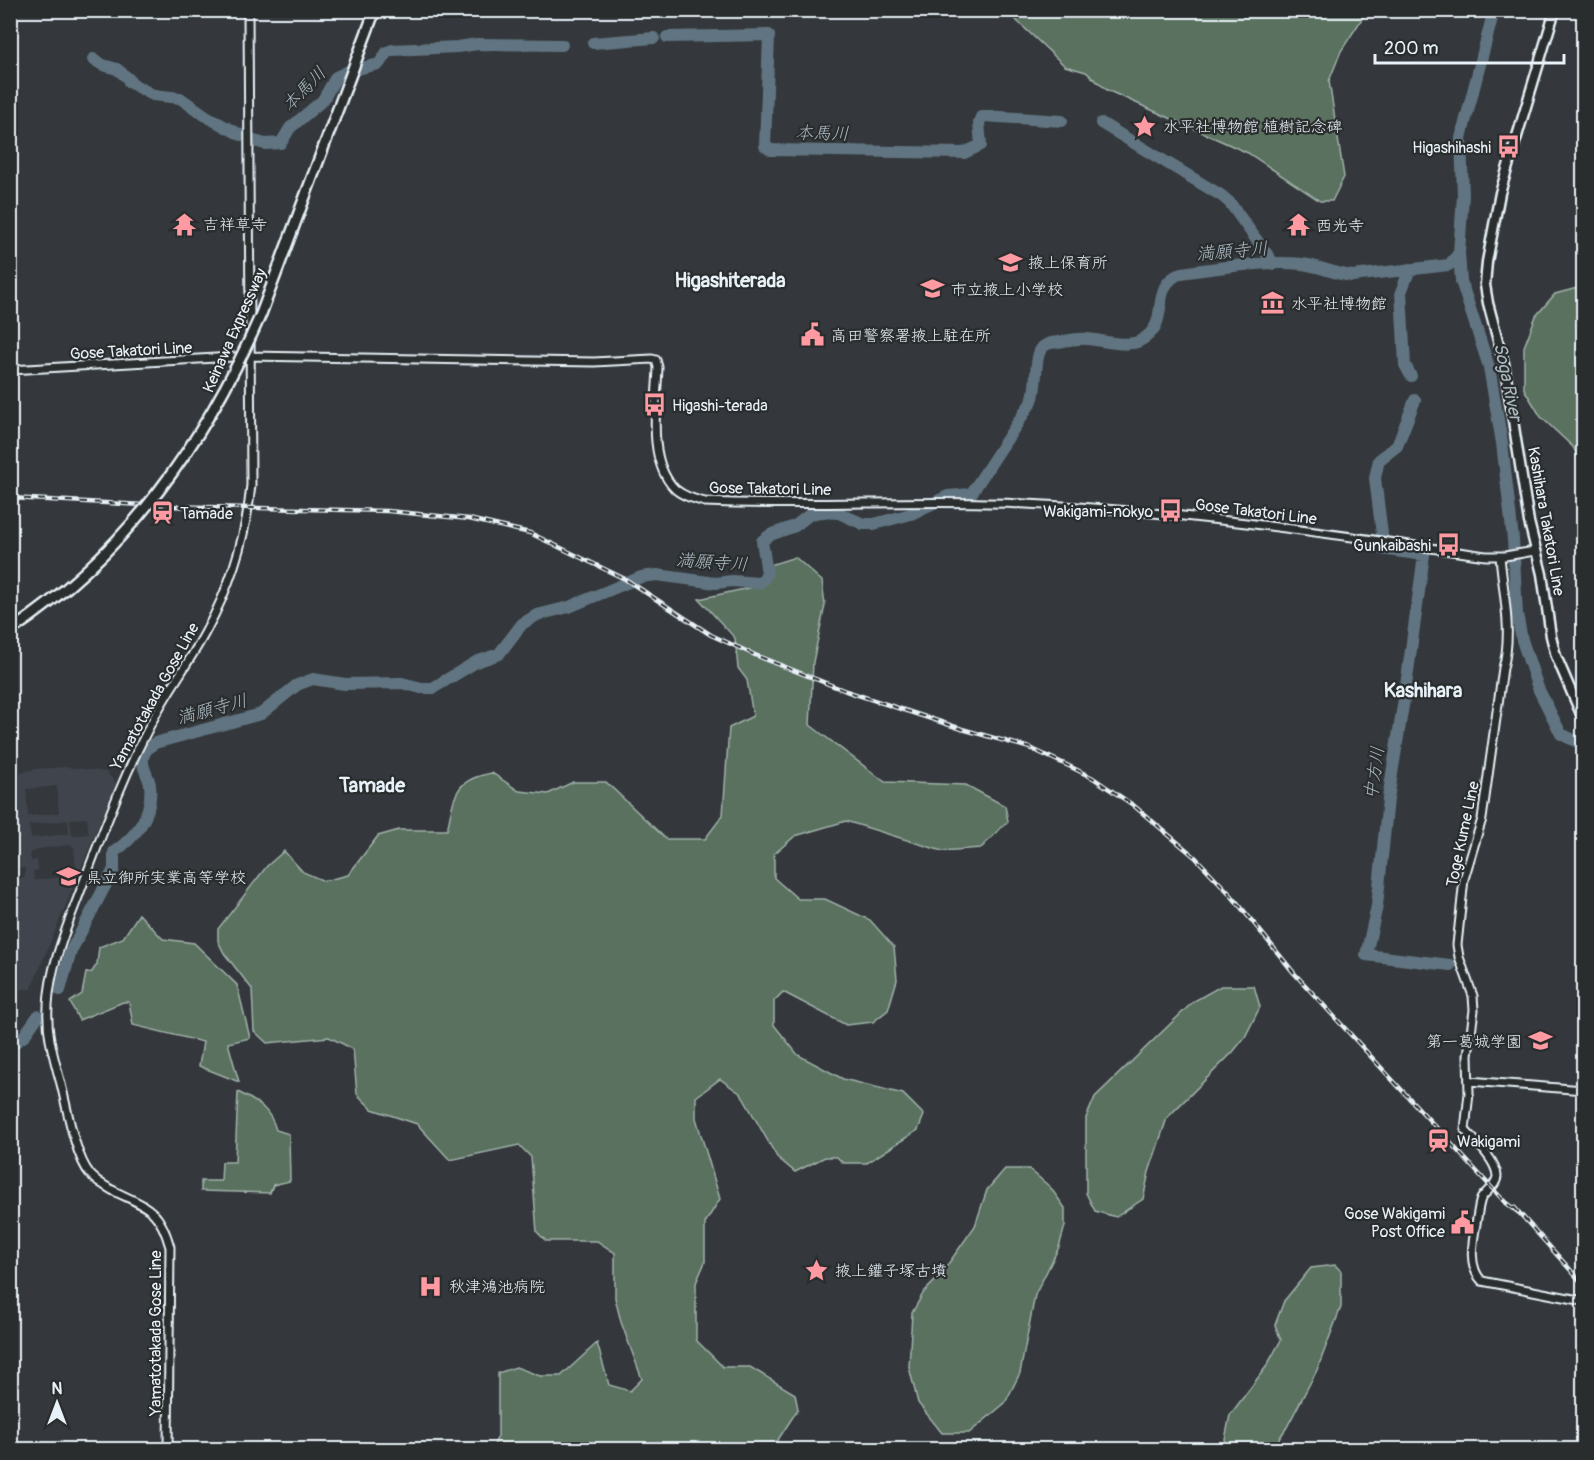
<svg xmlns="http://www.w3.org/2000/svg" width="1594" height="1460" viewBox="0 0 1594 1460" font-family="Pangolin,'Klee One',sans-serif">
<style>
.built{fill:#40454d;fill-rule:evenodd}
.green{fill:#5a715e;stroke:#a1b1ab;stroke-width:1.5}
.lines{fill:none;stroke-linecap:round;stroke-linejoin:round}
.river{stroke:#617481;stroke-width:12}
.secondary-casing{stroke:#e8f1f8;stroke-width:11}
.primary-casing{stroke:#e8f1f8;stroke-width:13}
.secondary{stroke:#2a2d2e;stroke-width:7}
.primary{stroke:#2a2d2e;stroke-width:8}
.rail-casing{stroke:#e8f1f8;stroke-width:4.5}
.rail{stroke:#2a2d2e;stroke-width:2;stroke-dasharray:7;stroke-linecap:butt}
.highway-bridge-casing{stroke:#e8f1f8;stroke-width:14;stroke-linecap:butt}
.highway-bridge{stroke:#2a2d2e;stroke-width:9}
.labels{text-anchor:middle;stroke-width:4.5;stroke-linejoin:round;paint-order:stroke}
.poi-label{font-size:16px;fill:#e8f1f8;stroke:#2a2d2e;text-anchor:start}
.street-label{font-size:16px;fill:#e8f1f8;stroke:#2a2d2e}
.water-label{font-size:18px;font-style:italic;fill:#abb9c2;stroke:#2a2d2e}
.quarter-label{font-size:20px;font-weight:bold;fill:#e8f1f8;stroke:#2a2d2e}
</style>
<rect width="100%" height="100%" fill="#34383c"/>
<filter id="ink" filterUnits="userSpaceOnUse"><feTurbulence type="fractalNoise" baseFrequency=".0167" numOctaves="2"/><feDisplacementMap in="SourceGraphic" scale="12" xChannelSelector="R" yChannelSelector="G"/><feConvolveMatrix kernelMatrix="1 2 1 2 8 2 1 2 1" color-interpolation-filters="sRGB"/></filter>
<g filter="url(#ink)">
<path class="built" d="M67,767L106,772L116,783L31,989H11V880L25,878V868L11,869V851L20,850L19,838H11V826L18,825L17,814H11V804L18,803L17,791H11V776L35,769ZM57,786L59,813L28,816L26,789ZM87,818L89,834L72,836L70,819ZM68,820L69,834L31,838L29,825ZM70,845L74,847L76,871H74V876L34,880L33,871L38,870L37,860L31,861L30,852L37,851V849Z"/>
<path class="green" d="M1009,11H1367L1341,51L1329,81L1344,177L1332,201H1320L1248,153L1107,90L1086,72L1065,66L1017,21Z
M1577,288L1584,293L1583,468L1573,447L1541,417L1524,389V347L1536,316L1555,294Z
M795,557L822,581L825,605L813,662L810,725L885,782L966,785L1005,806L1008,821L981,848L942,851L846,821L795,836L774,854V878L798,899H825L870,920L894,947L897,980L888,1010L873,1022L846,1025L783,992L774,1001V1025L798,1055L843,1079L903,1094L924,1115L918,1130L867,1163H843L837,1157H825L795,1172L777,1157L741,1094L720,1079L696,1097V1118L720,1199L705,1223V1262L696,1283V1340L723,1367H750L795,1394L798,1409L772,1449H492L498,1436V1373L516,1367L540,1376H561L597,1343L609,1385L630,1391L642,1379L621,1322L615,1298V1253L597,1241H546L537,1232L531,1157L519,1145L450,1160L417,1124L372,1109L357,1094L353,1049L329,1037L267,1043L254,1031L252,989L224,953L218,941V929L267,866L284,851L303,872L324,881L348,875L378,836L399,830H447C455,797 452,780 492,773L519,791L548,794L573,782H606L666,839H705L723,815L729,728L753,716L747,680L738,668L735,638L699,599L758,586C768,581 769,575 770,565Z
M139,914L163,939L194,943L237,985L250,1038L228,1043L239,1082L199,1066L203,1042L133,1025L129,1002H123L79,1020L70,1002L82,994L86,973L92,972L97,964L99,947L123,938Z
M1221,986H1254L1260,1007L1245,1037L1233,1052L1167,1118L1149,1172L1143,1199L1116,1217L1095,1211L1086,1193V1118L1095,1097L1194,1001Z
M238,1092C257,1102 270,1108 276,1130L289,1134L290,1181L273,1185L270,1193L201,1191V1181H221L222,1162H235Z
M1005,1169H1029L1050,1187L1065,1208V1226L1059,1247L1035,1295L1020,1373L1005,1403L969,1433H942L918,1403L909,1367L912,1313L924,1292L939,1277L975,1226L987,1190Z
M1335,1265L1341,1271V1307L1317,1370L1287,1427L1272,1449H1223L1230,1415L1266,1367L1281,1340L1275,1325L1284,1301L1311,1268Z"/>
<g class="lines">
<path class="river" d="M1494,10L1461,138L1463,195L1459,253L1461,281L1489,367L1502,443L1513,539L1517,614L1522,640L1538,688L1561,734L1584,745
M667,37L769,35L765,146L771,150L964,153L981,145L979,123L981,117L984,116L1062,121
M593,43L654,38
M93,59L103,65L117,69L129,79V82L153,95L180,98L209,118L241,135
M1101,123L1222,196L1230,203L1274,264
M251,140L265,144L281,143L290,128L323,100L336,77L349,71L379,64L387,52L392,50L457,47L478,44L562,45
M1410,269L1401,292L1405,365L1411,376
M1382,534L1375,478L1379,460L1397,446L1415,400
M1381,549L1424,555L1405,693L1388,799L1377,906L1366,955L1450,965
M60,990L71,951L114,869V852C137,836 153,814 150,785C149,777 143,770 143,762C142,754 148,747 155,743L261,714L297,685L313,679L345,684L402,683L421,688H433L476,662L499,654L522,624L537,615L569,607L641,577L657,575L716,583L732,581L759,583L763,580L767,573L762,541L770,535L795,526L809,515L819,512L839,513L863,524H874L911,514L948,496L971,494L1032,401C1038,385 1034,363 1040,351C1044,343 1051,343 1059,342C1069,340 1078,338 1087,339C1102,340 1119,346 1133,343C1138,343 1142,340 1146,337C1171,319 1148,286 1182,273C1216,268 1269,260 1302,264C1320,266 1334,274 1352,276L1449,265L1459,253
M10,1046L24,1036L38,1016"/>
<defs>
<path id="secondary" d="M10,370L250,356L594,362L652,359L656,360L658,367C657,403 646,460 675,489C683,496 694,499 705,502C812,507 919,499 1026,504C1181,511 1333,534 1486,556H1505L1535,551
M1500,556C1503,593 1513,632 1503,668L1482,819L1464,879L1457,945L1459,957L1473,996L1474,1010L1468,1055L1469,1093L1465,1130C1475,1141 1496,1160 1497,1176C1497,1186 1485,1191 1481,1199C1479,1204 1478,1212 1477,1218C1474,1237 1466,1265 1482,1281L1584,1301
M1469,1081L1584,1090
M168,1450L170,1247C159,1207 146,1207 112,1190C104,1185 97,1182 90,1174C75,1156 67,1108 61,1084C57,1070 53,1055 50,1040C41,991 60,944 77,900C101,837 123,775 155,716C170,687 191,660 206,631C231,585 246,538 251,485L248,10"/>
<path id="primary" d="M1555,10L1500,193L1487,262L1485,285L1488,303L1504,363L1529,522L1542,574L1551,636L1556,656L1584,721"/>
</defs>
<use href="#secondary" class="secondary-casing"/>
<use href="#primary" class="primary-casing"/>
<use href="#secondary" class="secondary"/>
<use href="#primary" class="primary"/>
<defs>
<path id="rail" d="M10,498L163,506L388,511L469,519L530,533L625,579L711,635L755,655L846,691L962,729L1030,748L1071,767L1093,778L1133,805L1195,857L1231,895L1294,973L1491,1187L1505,1202L1519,1213
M1514,1207L1584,1285"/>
</defs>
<use href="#rail" class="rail-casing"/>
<use href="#rail" class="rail"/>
<defs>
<path id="highway-bridge" d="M10,631C128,552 205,442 261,314L375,10"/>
</defs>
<use href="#highway-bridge" class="highway-bridge-casing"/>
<use href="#highway-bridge" class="highway-bridge"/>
</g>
</g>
<defs>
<symbol id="sight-bare" viewBox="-9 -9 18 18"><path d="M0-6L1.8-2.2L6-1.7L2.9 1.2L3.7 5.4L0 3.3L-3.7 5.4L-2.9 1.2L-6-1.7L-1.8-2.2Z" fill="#ff9aa2" stroke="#2a2d2e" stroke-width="2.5" paint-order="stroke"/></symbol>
<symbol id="bus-bare" viewBox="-9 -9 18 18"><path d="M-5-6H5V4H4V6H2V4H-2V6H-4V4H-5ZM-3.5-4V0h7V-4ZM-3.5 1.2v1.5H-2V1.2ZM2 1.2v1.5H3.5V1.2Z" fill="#ff9aa2" stroke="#2a2d2e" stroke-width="2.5" paint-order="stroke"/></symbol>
<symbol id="temple-bare" viewBox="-9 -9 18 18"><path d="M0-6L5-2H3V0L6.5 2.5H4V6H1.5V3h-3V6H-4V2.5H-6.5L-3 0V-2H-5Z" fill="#ff9aa2" stroke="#2a2d2e" stroke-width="2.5" paint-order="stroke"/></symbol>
<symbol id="school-bare" viewBox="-9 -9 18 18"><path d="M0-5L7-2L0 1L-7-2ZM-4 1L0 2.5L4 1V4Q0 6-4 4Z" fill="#ff9aa2" stroke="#2a2d2e" stroke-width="2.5" paint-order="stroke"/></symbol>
<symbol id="museum-bare" viewBox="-9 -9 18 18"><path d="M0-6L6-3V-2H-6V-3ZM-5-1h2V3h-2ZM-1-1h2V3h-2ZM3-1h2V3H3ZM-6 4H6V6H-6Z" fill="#ff9aa2" stroke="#2a2d2e" stroke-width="2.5" paint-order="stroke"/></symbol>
<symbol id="civic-bare" viewBox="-9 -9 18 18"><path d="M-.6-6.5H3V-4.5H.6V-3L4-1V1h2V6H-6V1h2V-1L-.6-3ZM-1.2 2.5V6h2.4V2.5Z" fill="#ff9aa2" stroke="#2a2d2e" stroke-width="2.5" paint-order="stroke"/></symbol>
<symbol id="station-bare" viewBox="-9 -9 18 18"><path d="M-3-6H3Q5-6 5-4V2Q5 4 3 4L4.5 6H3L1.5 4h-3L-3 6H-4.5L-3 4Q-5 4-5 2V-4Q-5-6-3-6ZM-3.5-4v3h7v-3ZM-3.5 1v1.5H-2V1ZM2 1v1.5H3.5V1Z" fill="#ff9aa2" stroke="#2a2d2e" stroke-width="2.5" paint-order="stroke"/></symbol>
<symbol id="hospital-bare" viewBox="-9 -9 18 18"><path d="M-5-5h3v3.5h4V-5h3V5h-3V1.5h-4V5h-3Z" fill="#ff9aa2" stroke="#2a2d2e" stroke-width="2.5" paint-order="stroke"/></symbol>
</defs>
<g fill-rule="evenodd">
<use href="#sight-bare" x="1128" y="110" width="33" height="33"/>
<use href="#bus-bare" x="1492" y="130" width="33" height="33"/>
<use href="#temple-bare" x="168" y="208" width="33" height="33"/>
<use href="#temple-bare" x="1282" y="208" width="33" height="33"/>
<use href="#school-bare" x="994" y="246" width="33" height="33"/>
<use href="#school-bare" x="916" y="272" width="33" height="33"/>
<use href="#museum-bare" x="1256" y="286" width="33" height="33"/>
<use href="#civic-bare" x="796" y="318" width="33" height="33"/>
<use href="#bus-bare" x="638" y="388" width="33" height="33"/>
<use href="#bus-bare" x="1154" y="494" width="33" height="33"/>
<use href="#station-bare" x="146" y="496" width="33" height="33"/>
<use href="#bus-bare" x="1432" y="528" width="33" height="33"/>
<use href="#school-bare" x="52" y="860" width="33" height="33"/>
<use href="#school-bare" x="1524" y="1024" width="33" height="33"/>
<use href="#station-bare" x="1422" y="1124" width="33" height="33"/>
<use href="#civic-bare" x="1446" y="1206" width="33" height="33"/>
<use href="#sight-bare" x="800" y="1254" width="33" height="33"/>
<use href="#hospital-bare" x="414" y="1270" width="33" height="33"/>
</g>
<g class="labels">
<g class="poi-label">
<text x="1163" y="132">水平社博物館 植樹記念碑</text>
<text x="1491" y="153" text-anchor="end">Higashihashi</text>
<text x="203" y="230">吉祥草寺</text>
<text x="1316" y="231">西光寺</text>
<text x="1028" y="268">掖上保育所</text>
<text x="951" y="295">市立掖上小学校</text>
<text x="1291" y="309">水平社博物館</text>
<text x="831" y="341">高田警察署掖上駐在所</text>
<text x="672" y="411">Higashi-terada</text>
<text x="1153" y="517" text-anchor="end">Wakigami-nokyo</text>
<text x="180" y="519">Tamade</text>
<text x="1431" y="551" text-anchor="end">Gunkaibashi</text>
<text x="86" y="883">県立御所実業高等学校</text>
<text x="1522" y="1047" text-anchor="end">第一葛城学園</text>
<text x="1457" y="1147">Wakigami</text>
<text x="1445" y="1219" text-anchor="end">Gose Wakigami<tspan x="1445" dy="18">Post Office</tspan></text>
<text x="835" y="1276">掖上鑵子塚古墳</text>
<text x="449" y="1292">秋津鴻池病院</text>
</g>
<g class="street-label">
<text transform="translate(234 330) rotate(-66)" y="6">Keinawa Expressway</text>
<text transform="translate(131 350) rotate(-3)" y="6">Gose Takatori Line</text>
<text transform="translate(770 488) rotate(1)" y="6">Gose Takatori Line</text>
<text transform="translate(1256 511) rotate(7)" y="6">Gose Takatori Line</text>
<text transform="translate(1547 521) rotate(80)" y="6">Kashihara Takatori Line</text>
<text transform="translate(154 696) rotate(-61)" y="6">Yamatotakada Gose Line</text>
<text transform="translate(1462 834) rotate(-78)" y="6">Toge Kume Line</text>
<text transform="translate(155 1333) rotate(-90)" y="6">Yamatotakada Gose Line</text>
</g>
<g class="water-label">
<text transform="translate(304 89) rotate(-46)" y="6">本馬川</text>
<text transform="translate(822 133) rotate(1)" y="6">本馬川</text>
<text transform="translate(1232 251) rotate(-5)" y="6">満願寺川</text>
<text transform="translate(1508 382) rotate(78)" y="6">Soga River</text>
<text transform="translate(712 562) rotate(4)" y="6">満願寺川</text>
<text transform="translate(212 709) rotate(-15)" y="6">満願寺川</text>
<text transform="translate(1374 773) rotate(-82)" y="6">中方川</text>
</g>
<g class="quarter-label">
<text x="730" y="287">Higashiterada</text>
<text x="1423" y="697">Kashihara</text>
<text x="372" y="792">Tamade</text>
</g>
</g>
<rect width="1594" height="1460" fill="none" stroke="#2a2d2e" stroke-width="36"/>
<rect x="18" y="18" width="1558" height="1424" fill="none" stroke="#e8f1f8" stroke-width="2" filter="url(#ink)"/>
<g transform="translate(57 1403)" stroke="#2a2d2e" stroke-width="4.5" paint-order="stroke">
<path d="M0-4.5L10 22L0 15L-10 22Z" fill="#e8f1f8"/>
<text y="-9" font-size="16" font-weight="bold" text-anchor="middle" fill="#e8f1f8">N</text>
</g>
<path d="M1375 54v9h189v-9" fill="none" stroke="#e8f1f8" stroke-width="3"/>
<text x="1384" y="54" font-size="18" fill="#e8f1f8" stroke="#2a2d2e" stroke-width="4.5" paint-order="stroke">200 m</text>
</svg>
